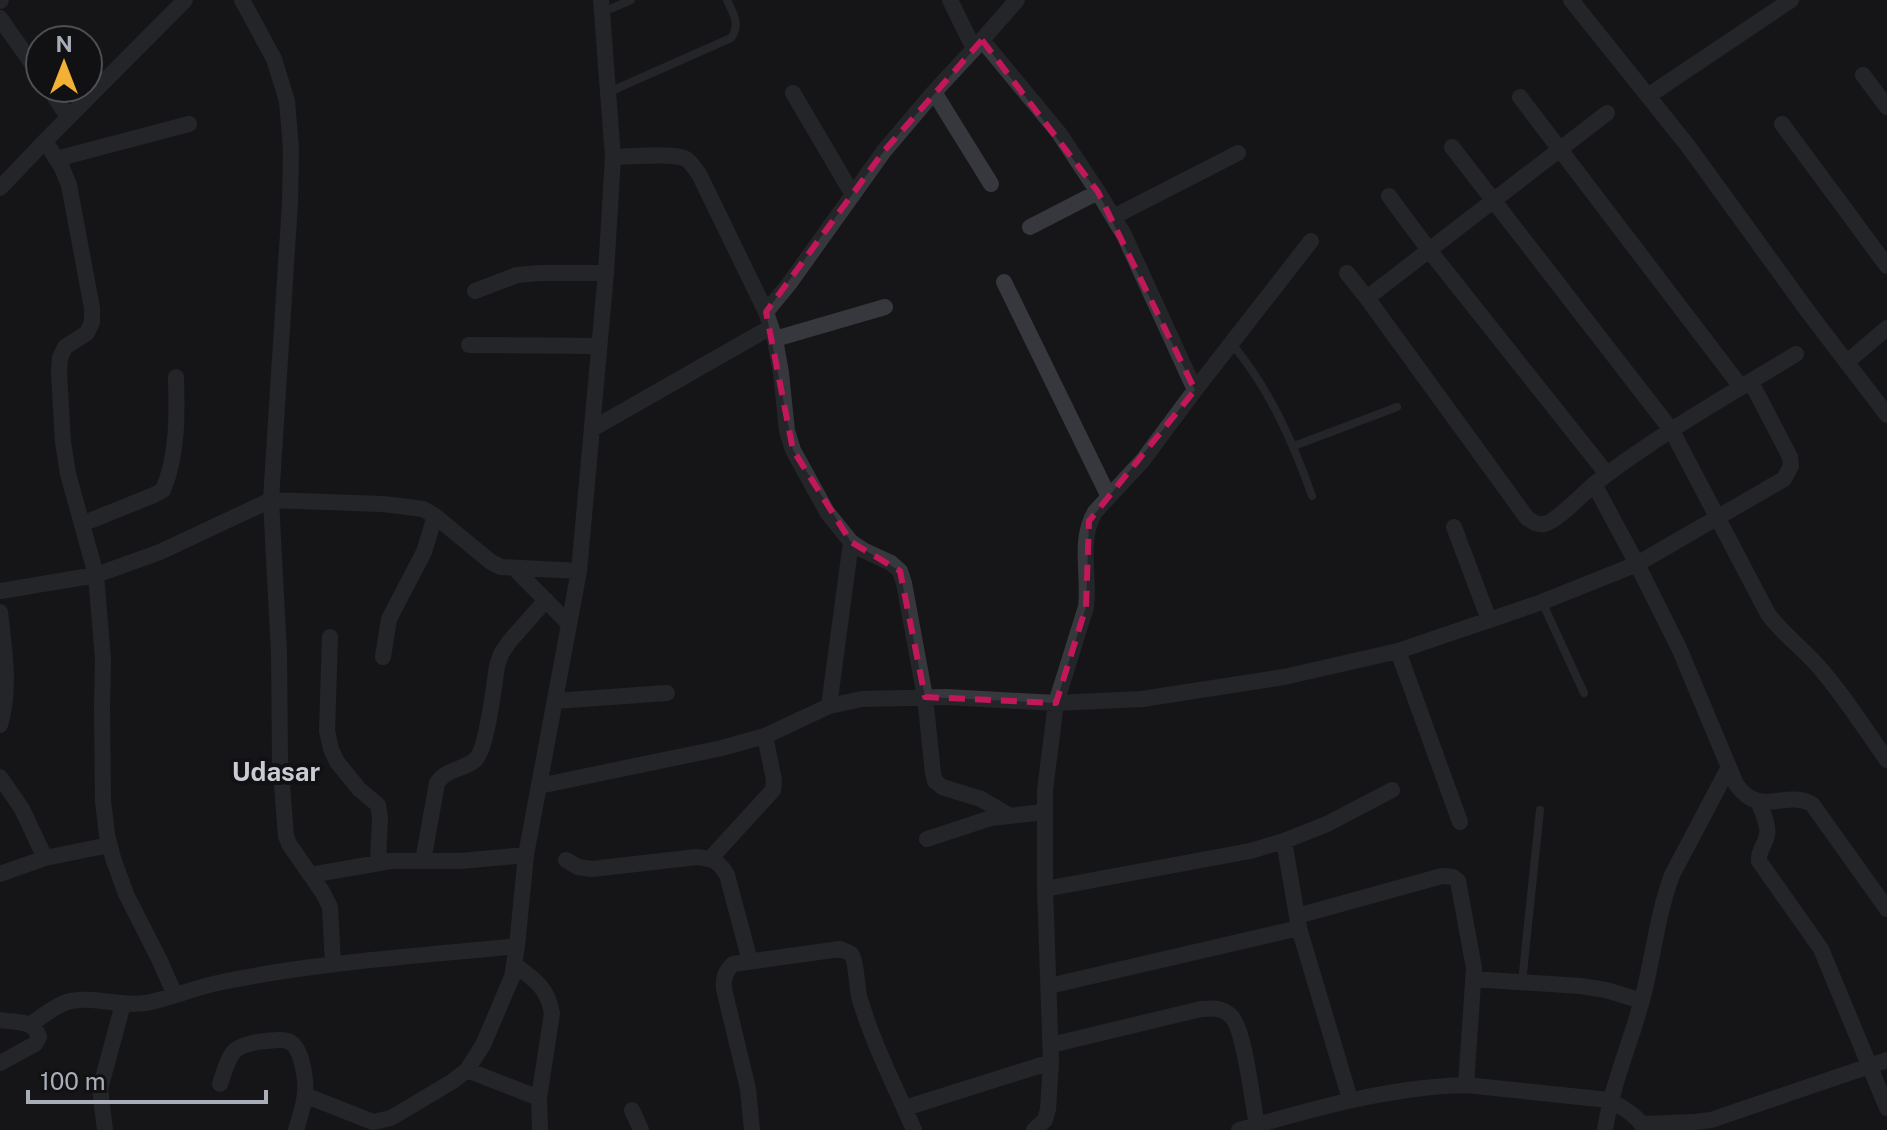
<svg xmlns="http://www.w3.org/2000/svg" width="1887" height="1130" viewBox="0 0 1887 1130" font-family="'Public Sans',sans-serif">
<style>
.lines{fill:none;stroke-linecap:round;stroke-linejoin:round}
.service{stroke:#37383d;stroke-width:8}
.minor{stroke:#37383d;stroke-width:16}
.marked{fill:none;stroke:#c2185b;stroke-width:6;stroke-dasharray:16 10;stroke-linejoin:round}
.labels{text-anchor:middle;stroke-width:8;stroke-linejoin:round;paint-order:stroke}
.quarter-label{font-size:26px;font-weight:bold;fill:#c9ccd4;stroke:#111113}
</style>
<rect width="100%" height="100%" fill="#161618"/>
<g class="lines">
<path class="service" d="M603,12L631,0
M609,92L731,38C741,25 733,13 727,0
M1232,344C1269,388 1293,442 1312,496
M1294,446L1397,407
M1542,602L1584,693
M1522,982L1540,810"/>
<path class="minor" d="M242,0L274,59L287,101L291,149L290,202L271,500L279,653L280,759L286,836L289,844L323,893L330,907L333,964
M950,0L974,49
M1571,0L1688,146L1809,313L1887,415
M0,1L1,0
M0,18L40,75
M982,40L1059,133L1098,192L1124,235L1195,390
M1863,75L1887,107
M49,88L68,117
M934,92L991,184
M793,93L853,195
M1648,96L1791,0
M1520,97L1741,387
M1782,124L1887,266
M45,141L62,168L69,185L92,308V322L87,333L65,347L60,358L59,374L63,442L68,474L96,575L103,659L102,708L103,801L107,835L113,858L126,894L160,961L175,995
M1452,147L1672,431L1768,614C1784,636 1807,651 1824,673C1847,700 1866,731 1887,760
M613,157C629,157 674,152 686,159C691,162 695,169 699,174L766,312L775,339L781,373L787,431L793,450L827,512L851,542L863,550L891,563L900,571L904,583L925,697L933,773L935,781L942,787L981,799L1008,815
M56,159L189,124
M0,188L45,141L185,0
M1389,196L1429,250L1607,474
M1113,217L1238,153
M1030,227L1098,192
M1347,273L1367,298L1527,518C1533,522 1537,525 1544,524C1557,522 1585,491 1597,482C1659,434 1729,395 1796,354
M1004,282L1109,497
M475,291L517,275L540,273H606
M1367,298L1607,113
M766,312L789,284L884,151L934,92L974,49L1017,0
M775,339L885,307
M469,345L599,346
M1847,362L1887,328
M592,429L771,327
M1594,484L1637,564L1679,648L1736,784C1760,819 1784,789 1812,804L1887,909
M82,524L154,495L163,490C178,455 177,414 176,377
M1454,527L1489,620
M514,568L569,624
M0,591L96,575L160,552L271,500L383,504L423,509L435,516L491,562L501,567L579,571
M0,612C4,648 11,689 0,725
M330,637L327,731L331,749L337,762L359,789L378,805L380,817L378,862
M1398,651L1460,822
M383,657L389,619L424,552L435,516
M555,701L667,693
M829,706L851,542
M0,777L22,809L45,858
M539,786L722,748L765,736L829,706L862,699L947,697L1056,703L1142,699L1284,677L1398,651L1542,602L1637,564L1784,479L1791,466L1790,457L1751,382
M1758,801C1762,811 1769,825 1767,835C1765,846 1758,850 1759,861L1821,949L1887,1108
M927,839L991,818L1044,812
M1284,841L1299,928L1350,1099
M710,859L773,790L774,780L765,736
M566,860L578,867L592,869L697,857C713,859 719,861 727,875L750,961
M423,861L437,783C446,769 463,770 475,760C487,750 494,685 497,666L501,654L509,642L546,600
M0,874L45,858L109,845
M310,875L391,861H460L526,855
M1045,889L1250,851L1284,841L1327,824L1392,790
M1297,916L1442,876L1453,877L1458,881L1474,968L1466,1085
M515,965C535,980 547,987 552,1013L539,1098L540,1130
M1473,979L1581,986L1606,990L1642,1001
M1049,986L1299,928
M0,1020C16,1023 33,1019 39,1037L35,1044L0,1063
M31,1024C42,1017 54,1006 67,1002C90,995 120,1007 146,1003C171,998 196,987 222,982C319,962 419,956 517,946
M1051,1045L1201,1009C1213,1008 1221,1007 1231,1016C1245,1029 1252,1102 1257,1125
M467,1070L539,1098
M220,1084C231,1053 229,1045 265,1041C272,1041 282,1038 290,1042C297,1046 300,1055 302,1063C309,1090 304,1104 296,1130
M307,1096L373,1122L391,1118L453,1081L467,1070L483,1045L512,977L517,946L526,855L579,571L606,273L613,157L601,0
M905,1108L1051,1062
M632,1110L641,1130
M1642,1124L1695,1122L1711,1120L1887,1060
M105,1130L100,1089L123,1004
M752,1130L748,1089L724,989C723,978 725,972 733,964L840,949C842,950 849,952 851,954C856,959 857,987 859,996C872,1042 895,1086 914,1130
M1034,1130L1045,1120L1048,1109L1051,1062L1045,889V790L1056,703L1086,607C1090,575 1078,540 1095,512L1143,460L1195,390L1311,241
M1239,1130C1313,1109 1388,1087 1466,1085L1609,1100C1623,1108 1638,1115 1645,1130
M1605,1130C1612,1084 1630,1045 1642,1000C1653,959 1657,915 1672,875L1729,767"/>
</g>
<path d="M0 0H1887V1130H0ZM982,40L1098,192L1195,390L1089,521L1086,607L1056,703L925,697L900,571L851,542L793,450L766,312L884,151Z" fill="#161618" fill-opacity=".55" fill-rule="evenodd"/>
<path class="marked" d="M982,40L1098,192L1195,390L1089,521L1086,607L1056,703L925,697L900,571L851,542L793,450L766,312L884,151Z"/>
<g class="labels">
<g class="quarter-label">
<text x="276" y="781">Udasar</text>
</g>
</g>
<g transform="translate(64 64)"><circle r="38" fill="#111113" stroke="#4d4f55" stroke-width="2"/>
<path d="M0-6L14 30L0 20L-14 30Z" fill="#f2b134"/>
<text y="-12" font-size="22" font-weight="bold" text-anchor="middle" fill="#a8adb8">N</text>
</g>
<path d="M28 1090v12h238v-12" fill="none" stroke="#a8adb8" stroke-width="4"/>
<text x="40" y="1090" font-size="24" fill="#a8adb8" stroke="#111113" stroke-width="6" paint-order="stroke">100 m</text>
</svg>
